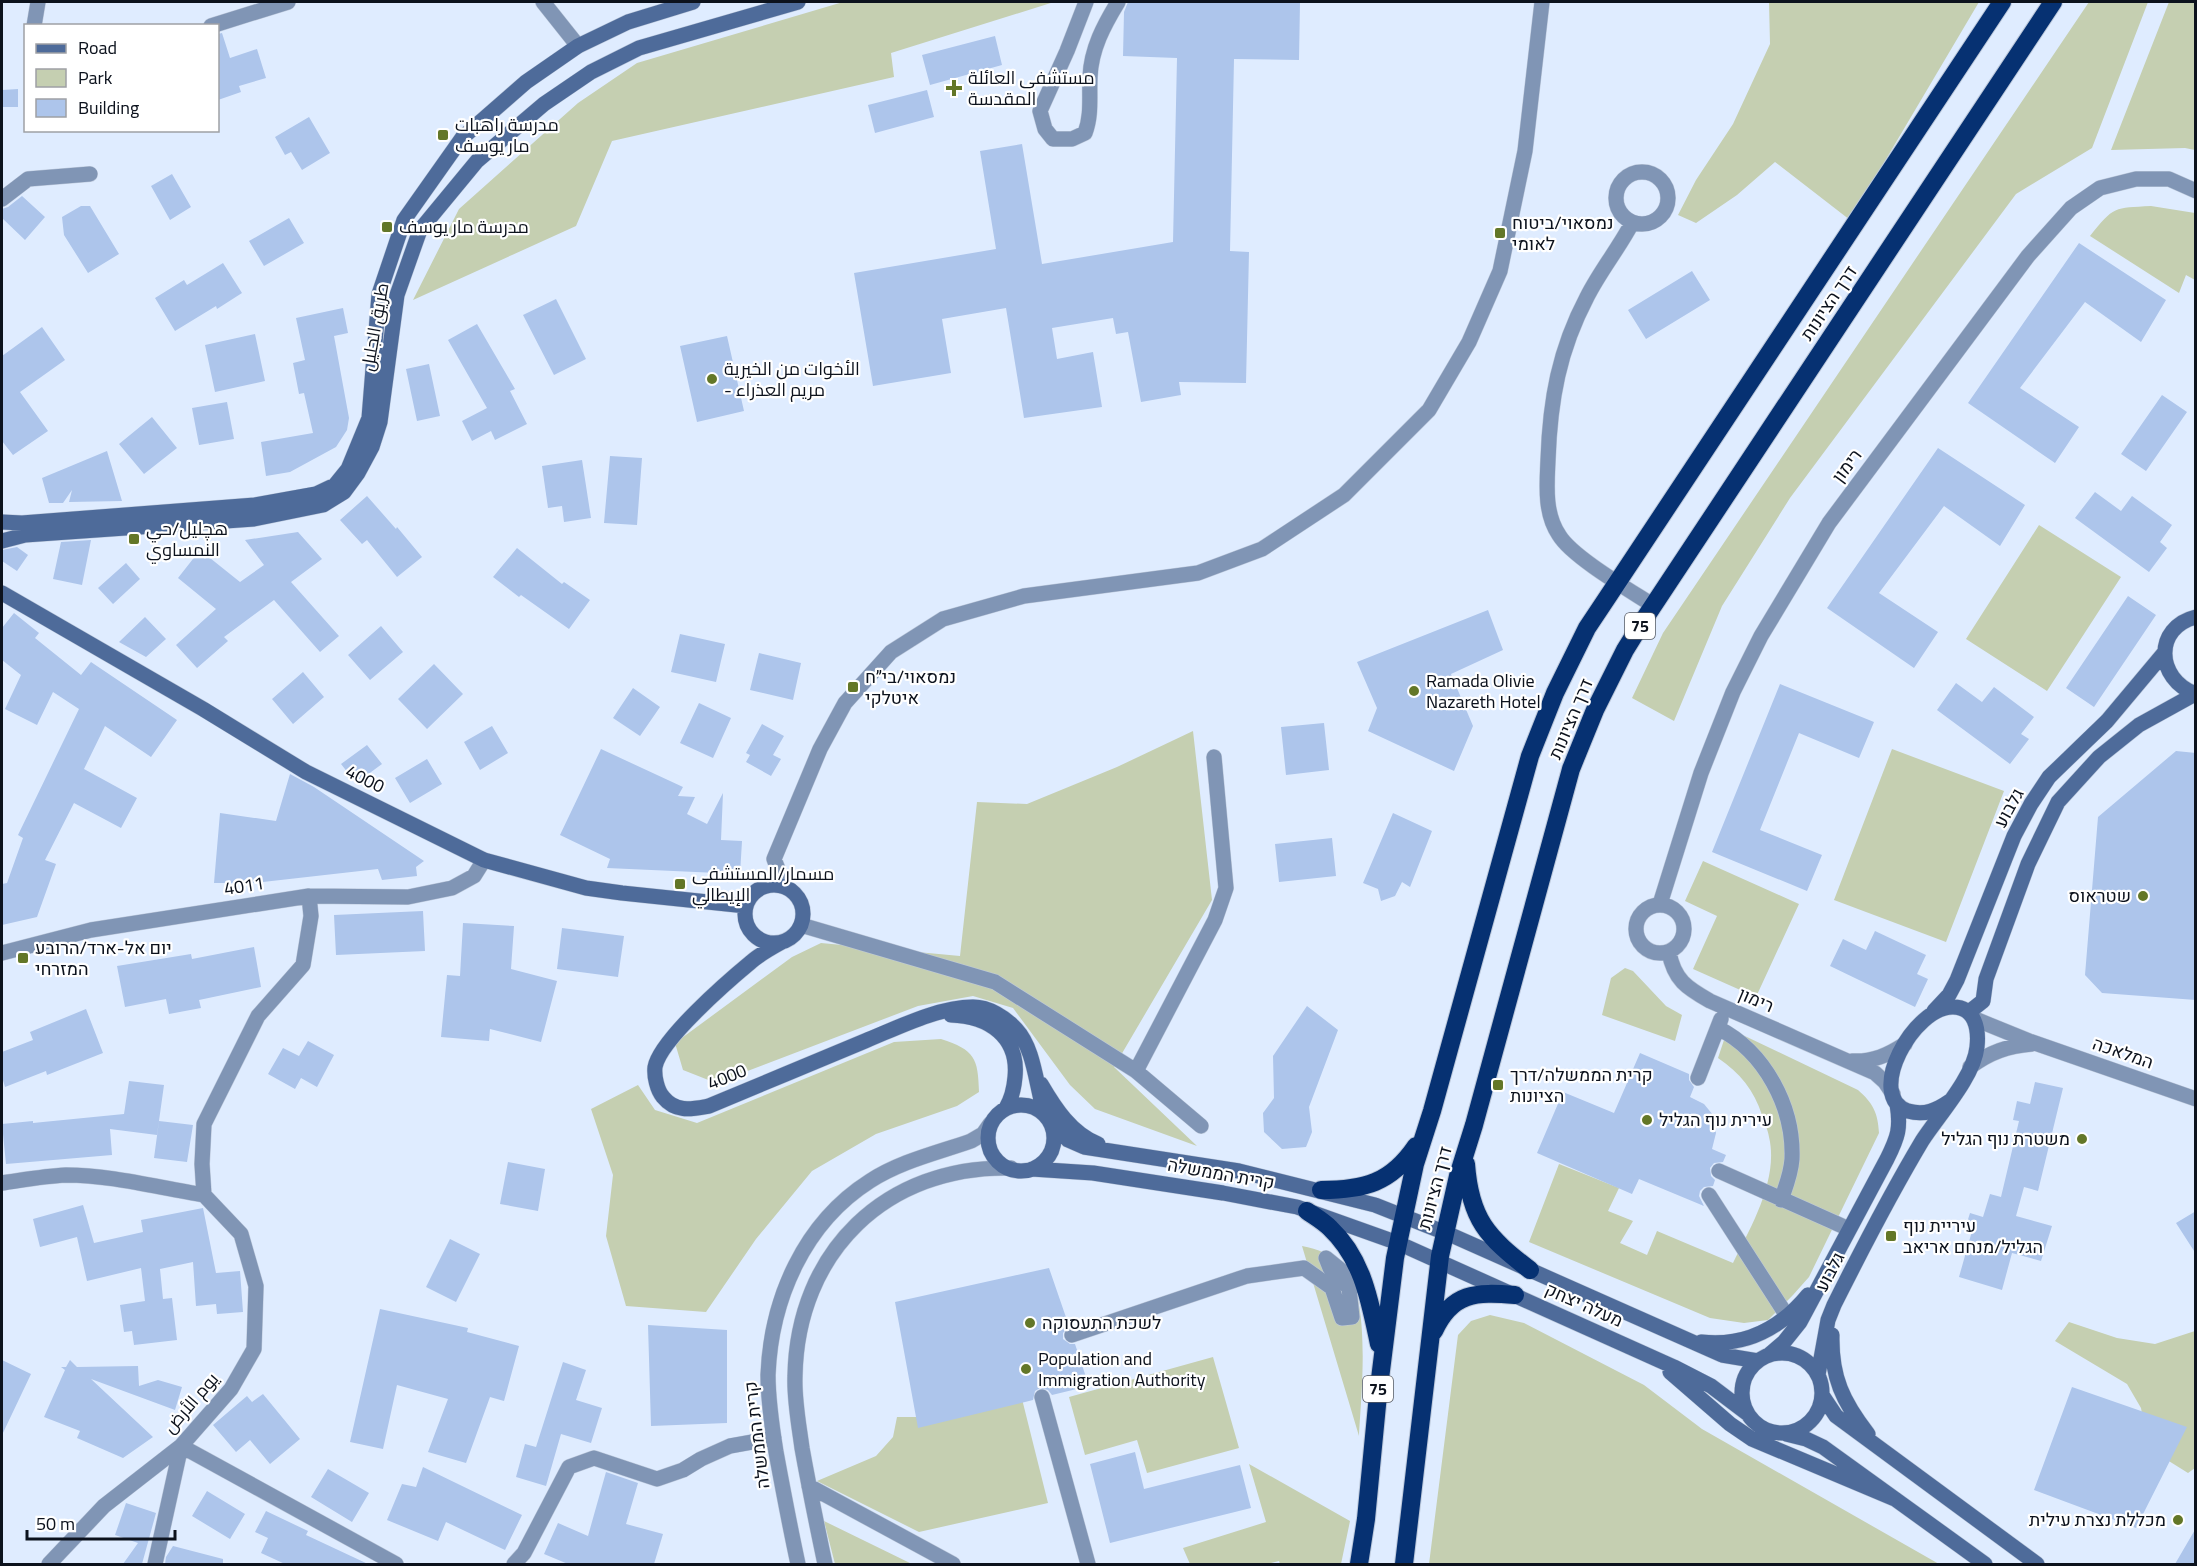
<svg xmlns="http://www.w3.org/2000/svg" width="2197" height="1566" viewBox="0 0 2197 1566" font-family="Georgia,Cairo,Heebo,serif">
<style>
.green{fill:#c5cfb1}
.building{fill:#adc5eb}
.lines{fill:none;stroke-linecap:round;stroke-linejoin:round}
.street-casing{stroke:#bdc9db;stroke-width:16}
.secondary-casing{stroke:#bdc9db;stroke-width:16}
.highway-casing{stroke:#bdc9db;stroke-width:20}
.street{stroke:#8095b5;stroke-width:15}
.secondary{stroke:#4e6b9a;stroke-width:15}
.highway{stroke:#063172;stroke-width:18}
.poi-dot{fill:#637728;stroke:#fff;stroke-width:2}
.labels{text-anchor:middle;stroke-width:4.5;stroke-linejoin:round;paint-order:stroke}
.shield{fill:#fff;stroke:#555961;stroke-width:1.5}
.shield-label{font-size:16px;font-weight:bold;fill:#0c121d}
.poi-label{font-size:18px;fill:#0c121d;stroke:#fff;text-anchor:start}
.street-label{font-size:18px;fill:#0c121d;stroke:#fff}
</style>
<rect width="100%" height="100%" fill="#dfecff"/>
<path class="green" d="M843,2H1054L891,53L894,77L612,141L576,226L413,300L459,209L578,103L637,63Z
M1769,2H1979L1850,220L1775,162L1737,195L1696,223L1678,215L1696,180L1733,124L1770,44Z
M2089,2H2148L2092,148L2016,194L1790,498L1722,606L1674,721L1632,698L1663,633Z
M2169,2H2195V150L2185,148L2111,150Z
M2151,206L2195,213V280L2186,275L2179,293L2090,236C2114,206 2114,208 2151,206Z
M2039,525L2121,577L2047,691L1966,639Z
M1193,731L1212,900L1114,1067L1197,1146L1095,1109L1070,1085L1013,1008L973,996L918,1006L716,1083L683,1070L675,1043L792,957L821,943L960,956L977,802L1027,804L1117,767Z
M1892,749L2004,791L1946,942L1834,900Z
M1703,861L1799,904L1756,997L1693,969L1717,916L1685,901Z
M1625,968L1633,971L1666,1006L1682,1015L1675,1041L1602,1015L1611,978Z
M1728,1028L1858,1090C1873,1103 1878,1113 1879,1133L1809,1277L1793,1295L1768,1320L1744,1323L1710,1318L1529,1242L1559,1164L1619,1188L1608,1211L1633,1221L1620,1243L1647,1255L1657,1231L1733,1263C1751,1227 1779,1179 1769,1137C1768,1130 1764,1122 1762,1115C1754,1090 1740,1073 1718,1058Z
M941,1039C975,1050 978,1058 979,1092L957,1106L876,1134L812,1171L756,1239L706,1312L626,1306L606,1236L613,1175L591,1109L638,1085L655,1110L697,1123L894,1042Z
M1302,1246C1318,1249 1331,1254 1343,1266C1372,1296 1361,1395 1359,1436Z
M1490,1315L1524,1323L1644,1385L1702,1429L1939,1564H1429L1458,1335L1471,1321Z
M2069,1322L2117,1338L2155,1344L2195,1331V1468L2188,1473L2140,1443L2144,1424L2141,1408L2127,1384L2055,1341Z
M1213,1357L1239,1448L1147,1473L1137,1440L1085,1455L1069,1397Z
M1022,1399L1048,1503L919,1532L817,1481L876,1456L893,1437L897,1417H950Z
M1249,1464L1350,1521L1341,1564H1280L1279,1561L1267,1564H1190L1183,1548L1266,1522Z
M824,1521L912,1564H835Z"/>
<path class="building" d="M1128,2L1231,3V2H1300L1299,60L1234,59L1230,251L1249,252L1246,383L1179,382L1181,395L1141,402L1128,332L1116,334L1113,318L1052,328L1057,359L1093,352L1102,407L1024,418L1006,308L942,319L951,373L873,386L854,273L996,249L980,151L1022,144L1042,264L1173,242L1177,58L1123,56L1124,12Z
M222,33L230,58L257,49L266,78L239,86L241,92L218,100V34Z
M995,36L1002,65L930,85L922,55Z
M18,89V107H2V90Z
M927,90L934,117L875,133L868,105Z
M309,117L330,153L302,170L291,152L285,155L275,137Z
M172,174L191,207L170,220L151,186Z
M22,196L45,217L25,240L2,218V209L8,207Z
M81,206H90L119,254L88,273L64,235L62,217Z
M289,218L304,243L264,266L249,241Z
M2079,243L2166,300L2141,342L2085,302L2020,388L2079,427L2055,463L1968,403Z
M223,263L242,293L217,309L216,306L175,331L155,298L184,280L187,285Z
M1692,271L1710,300L1646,339L1628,310Z
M556,299L586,359L554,375L523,315Z
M343,308L348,333L334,336L349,418L347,430L336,447L290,472L266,476L261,442L313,433L304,393L299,394L293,363L305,360L296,318Z
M477,324L515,389L510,391L527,424L495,440L491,431L472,441L462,421L487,408L448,340Z
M42,327L65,360L20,392L48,431L13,455L2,441V356Z
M255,334L265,381L215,392L205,345Z
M727,336L744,411L697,422L680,346Z
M429,364L440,416L417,421L406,369Z
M2162,395L2187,412L2146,471L2121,454Z
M227,402L234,439L199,445L192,408Z
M152,417L177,448L144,474L119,444Z
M1938,448L2025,505L2000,546L1944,506L1879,593L1938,632L1914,668L1827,608Z
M107,451L122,501L69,502L72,490L63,503H49L42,478Z
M610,456L642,458L637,525L604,523Z
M582,460L591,518L564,522L562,506L548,508L542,466Z
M2095,492L2121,511L2132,496L2172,525L2160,542L2167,548L2149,572L2075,518Z
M367,496L396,529L397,527L422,557L397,577L367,540L362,544L340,520Z
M298,532L322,559L291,582L339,636L320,652L274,600L224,637L228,641L197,668L176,645L216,609L178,578L200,550L240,582L264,565L245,540Z
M91,540L82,585L53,579L61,542Z
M17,547L28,555L17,571L2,561V550Z
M517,548L562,584L564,582L590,600L569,629L521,595L519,597L493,577Z
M126,563L140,579L113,604L98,588Z
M2128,596L2156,615L2094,707L2066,688Z
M1488,610L1503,650L1451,674L1473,726L1454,771L1368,731L1377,708L1357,662Z
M14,613L39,633L35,638L81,675L91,662L177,720L151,757L105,726L84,769L137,798L121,828L74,803L45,860L56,864L37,917L2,925V884L7,883L23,838L18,835L79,709L53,692L37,725L5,709L21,675L2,660V628Z
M145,617L166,639L146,657L119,642Z
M381,626L403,652L370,680L348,655Z
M680,634L725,644L716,682L671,672Z
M759,653L801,663L793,700L750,690Z
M434,664L463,694L427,729L398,699Z
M303,672L324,697L293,724L272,699Z
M1956,683L1982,702L1994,687L2034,717L2021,734L2029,739L2010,764L1937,710Z
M1780,684L1874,722L1859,758L1799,733L1760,830L1822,855L1807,891L1712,852Z
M633,688L660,707L640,736L613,718Z
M699,703L731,718L713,758L680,743Z
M1324,723L1329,770L1286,775L1281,727Z
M762,724L784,736L773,755L781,759L771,776L746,762L750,755L746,753Z
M492,726L508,753L480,770L464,742Z
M367,745L382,764L356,783L341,764Z
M601,749L683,787L678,796L695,797L687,814L707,824L723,793L721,840L742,841L740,874L607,868L610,859L560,835Z
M2176,751L2196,753V1000L2102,993L2085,975L2098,817Z
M427,759L442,784L410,803L395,778Z
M290,774L314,787L424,861L416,867L417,876L382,880L378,869L253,883H214L220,813L276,821Z
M1393,813L1432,831L1410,887L1402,882L1395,896L1381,901L1378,889L1363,883Z
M1332,838L1336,876L1279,882L1275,844Z
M423,911L425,951L336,955L334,915Z
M463,923L514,926L511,969L557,981L541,1042L490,1029L489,1041L441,1037L447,975L460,976Z
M562,928L624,936L618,977L557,969Z
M1875,931L1926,955L1917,974L1928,979L1915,1007L1830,966L1843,939L1866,950Z
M254,947L261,987L199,1000L201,1008L169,1014L166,999L125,1007L117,966L191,954L192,959Z
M1307,1006L1338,1030L1309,1107L1312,1132L1306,1147L1282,1149L1264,1132L1263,1113L1274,1098L1273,1056Z
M86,1009L103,1053L47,1075L46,1071L5,1087L2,1077V1052L33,1040L30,1032Z
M308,1041L334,1055L317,1087L301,1078L295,1089L268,1074L283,1048L299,1056Z
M1640,1053L1689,1074V1080L1694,1087L1690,1097L1704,1104L1713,1115L1716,1133L1712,1149L1726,1155L1723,1162L1714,1163L1710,1168L1711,1176L1715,1180L1713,1186L1704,1187L1700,1191L1699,1196L1704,1206L1639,1179L1632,1194L1537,1153L1563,1092L1614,1113Z
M129,1081L164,1085L157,1135L110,1129L112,1155L6,1164L2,1124L33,1121V1123L124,1114Z
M2035,1082L2063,1088L2038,1191L2024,1187L2016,1216L2052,1226L2041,1261L2012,1253L2002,1290L1959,1277L1972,1231L1965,1229L1970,1213L1983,1217L1990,1194L2001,1197L2019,1121L2013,1120L2017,1101L2030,1104Z
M159,1121L193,1125L187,1162L154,1158Z
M508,1162L545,1169L538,1211L500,1204Z
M83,1205L94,1243L143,1232L141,1220L203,1208L216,1273L240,1271L243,1312L217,1314L216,1304L196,1306L193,1262L160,1269L163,1299L172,1298L177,1340L134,1345L132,1331L124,1332L120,1305L145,1301L141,1268L87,1281L77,1237L40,1247L33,1219Z
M2196,1211V1254L2176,1223Z
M450,1239L480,1254L456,1302L426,1287Z
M1049,1268L1069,1326L1063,1333V1339L1070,1344H1075L1089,1386L1052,1395L1048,1390L1040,1388L1035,1391L1033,1400L918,1428L895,1302Z
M380,1309L468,1328L467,1332L519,1346L504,1401L490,1397L466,1463L428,1452L448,1399L397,1385L383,1449L350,1442Z
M648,1325L727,1330V1423L651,1426Z
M2,1360L31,1374L2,1435Z
M70,1360L77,1367L138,1366L139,1386L158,1380L182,1387L175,1410L91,1379L153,1437L123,1458L77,1438L80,1431L44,1417L65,1370L61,1367H66Z
M563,1362L586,1370L576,1400L602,1408L591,1443L561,1434L546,1486L516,1477L525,1444L536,1447Z
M2072,1387L2187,1427L2136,1528L2034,1490Z
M263,1394L300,1439L270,1464L250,1440L236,1452L213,1425L247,1396L252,1402Z
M1135,1452L1144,1489L1240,1465L1251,1508L1110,1543L1090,1464Z
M423,1467L522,1515L505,1550L446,1522L438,1541L387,1520L402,1484L416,1487Z
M328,1469L369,1493L352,1522L311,1497Z
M606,1472L638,1483L626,1524L663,1534L654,1564H568L544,1554L558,1523L588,1536Z
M207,1491L245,1514L230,1539L192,1516Z
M126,1503L156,1513L142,1564H123L138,1543L115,1535Z
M266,1511L308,1531L306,1535L368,1564H285L261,1553L268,1538L255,1532Z
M2196,1528V1564H2175Z
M173,1546L223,1559V1564H165L166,1557Z"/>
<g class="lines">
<defs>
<path id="street" d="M543,2L578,46
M1086,2L1067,51L1040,111L1045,129L1053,139H1072L1085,133C1092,115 1089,96 1090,77C1091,49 1104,25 1118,2
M34,26L38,2
M211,26L288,2
M1616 198a26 26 0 1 1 52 0a26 26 0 1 1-52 0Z
M2,199L28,179L90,174
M1632,223C1619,248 1600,271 1587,297C1559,350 1550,400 1548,460C1547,484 1544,513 1559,535C1572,557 1631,591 1654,606
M785,887L774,859L820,749L845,703L891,652L943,619L1024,596L1198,573L1262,549L1344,495L1429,410L1469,342L1500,271L1525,151L1542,2
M1660,904L1701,773L1733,692L1761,636L1829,523L2028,256L2071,208L2100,188L2136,179H2169L2196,191
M1636 929a24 24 0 1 1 48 0a24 24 0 1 1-48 0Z
M801,925L995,982L1136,1071L1201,1126
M1669,952C1674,980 1687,988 1710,1001L1875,1073L1885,1082L1893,1094
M2,953L91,930L309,896L408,897L452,888L474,876L484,860
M1975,1019L2029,1041L2196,1099
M1718,1028C1765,1052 1794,1107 1792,1159C1791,1174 1786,1186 1781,1200
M1852,1061C1873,1062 1888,1055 1905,1044
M1970,1067C1990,1052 2008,1046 2032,1044
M1136,1071L1215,920L1226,888L1214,757
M1698,1078L1721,1019
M1719,1171L1849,1229
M2,1183C23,1180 44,1176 66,1175C112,1175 159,1188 204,1195
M1709,1195L1787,1316
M1072,1335L1247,1276L1304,1268L1332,1288L1342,1318L1352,1317L1349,1288L1330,1268L1326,1258L1368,1292
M1042,1397L1088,1564
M809,1486L953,1564
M49,1564L104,1506L181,1446L231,1389L254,1349L256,1286L241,1234L204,1195L202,1164L204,1124L258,1016L303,965L311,916L309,896
M155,1564L181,1446L396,1564
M514,1564L524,1553L569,1467L594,1458L657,1479L683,1470L701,1459L730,1446L774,1438
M798,1564C790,1527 783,1490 776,1452C772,1427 768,1401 768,1375C771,1299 804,1223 870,1181C901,1161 937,1153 971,1141L983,1134L990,1124
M825,1564C817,1526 809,1487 802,1448C799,1425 794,1400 795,1376C797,1252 886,1165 1011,1168"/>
<path id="secondary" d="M2,522L22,523L255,505L316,494L335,485L348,469L369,418L379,294L404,220L462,138L526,82L578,46L628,22L693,2
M2,541L25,535L254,519L323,505L344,492L358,473L372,447L380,422L397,295L420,230L477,161L544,104L591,72L639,48L798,2
M2,593L203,709L306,772L484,860L586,888L622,893L746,906
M2196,617C2154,627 2155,679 2196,694
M745 914a29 29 0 1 1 58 0a29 29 0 1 1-58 0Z
M782,942C771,948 760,954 751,962C728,981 660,1040 655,1067C654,1076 657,1090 663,1097C676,1113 692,1109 709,1106C761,1084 813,1063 865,1041C897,1028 938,1007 973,1007C989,1007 1005,1017 1016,1029C1035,1049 1036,1088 1045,1114
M1934,1011L1949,995L1957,980L2014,836L2031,804L2049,777L2107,721L2164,653
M1969,1012L1983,1001L1986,979L2028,864L2058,802L2099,757L2139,725L2195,694
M951,1015C989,1016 1019,1037 1015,1077C1014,1089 1012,1098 1006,1108
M1041,1084C1055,1108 1071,1133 1098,1144
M988 1138a33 33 0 1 1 66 0a33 33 0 1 1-66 0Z
M1052,1124L1068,1140L1084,1147L1239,1171L1375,1205L1451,1235L1722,1355L1758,1361
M1032,1169L1093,1173L1223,1193L1297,1207L1398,1243L1674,1367L1711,1386L1748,1414
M1832,1335C1831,1377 1843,1402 1868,1434
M1701,1342C1745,1347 1780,1329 1808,1295
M1742 1393a40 40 0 1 1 80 0a40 40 0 1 1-80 0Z
M1770,1354L1784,1342L1800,1322L1887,1159C1898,1137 1901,1128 1897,1104
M1670,1372L1730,1424L1752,1439L1895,1499
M1818,1375L1828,1320L1834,1305C1861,1251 1891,1193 1922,1141C1938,1116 1974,1077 1977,1047C1979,1029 1975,1007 1953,1007C1914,1006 1864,1096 1908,1111C1925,1116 1937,1110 1950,1101
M1822,1395L1836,1416L2037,1564
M1786,1434L1806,1439L1823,1447L1985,1564"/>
<path id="highway" d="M1466,1164C1470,1219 1487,1237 1530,1270
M1321,1190C1364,1190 1391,1183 1416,1146
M1307,1211C1314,1216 1323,1221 1330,1228C1363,1259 1370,1302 1379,1344
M1434,1331C1452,1292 1476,1292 1515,1295
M1359,1564L1366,1519L1378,1395L1395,1258L1415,1164L1432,1111L1530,756L1555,693L1587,628L1607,598L2002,2
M1404,1564L1440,1256L1458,1176L1474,1125L1571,769L1595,710L1625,650L1643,621L2053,2"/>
</defs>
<use href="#street" class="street-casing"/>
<use href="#secondary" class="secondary-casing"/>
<use href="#highway" class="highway-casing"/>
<use href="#street" class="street"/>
<use href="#secondary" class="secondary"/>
<use href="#highway" class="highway"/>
</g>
<g class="poi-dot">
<path d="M951 79h6v6h6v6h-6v6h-6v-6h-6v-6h6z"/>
<rect x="437" y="129" width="12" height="12" rx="3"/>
<rect x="381" y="221" width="12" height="12" rx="3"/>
<rect x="1494" y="227" width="12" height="12" rx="3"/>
<circle cx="712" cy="379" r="6"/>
<rect x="128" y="533" width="12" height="12" rx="3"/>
<rect x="847" y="681" width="12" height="12" rx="3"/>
<circle cx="1414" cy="691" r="6"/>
<rect x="674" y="878" width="12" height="12" rx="3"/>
<circle cx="2143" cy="896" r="6"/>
<rect x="17" y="952" width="12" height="12" rx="3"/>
<rect x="1492" y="1079" width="12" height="12" rx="3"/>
<circle cx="1647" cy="1120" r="6"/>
<circle cx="2082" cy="1139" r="6"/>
<rect x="1885" y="1230" width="12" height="12" rx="3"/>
<circle cx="1030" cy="1323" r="6"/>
<circle cx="1026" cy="1369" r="6"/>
<circle cx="2178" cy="1520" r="6"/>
</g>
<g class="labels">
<g class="shield">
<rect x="1625" y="613" width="30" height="26" rx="4.5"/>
<rect x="1363" y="1376" width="30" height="26" rx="4.5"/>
</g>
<g class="shield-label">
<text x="1640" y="632">75</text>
<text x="1378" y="1395">75</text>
</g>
<g class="poi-label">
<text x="968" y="84">مستشفى العائلة<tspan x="968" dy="21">المقدسة</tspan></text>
<text x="455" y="131">مدرسة راهبات<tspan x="455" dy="21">مار يوسف</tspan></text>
<text x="1512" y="229">נמסאוי/ביטוח<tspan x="1512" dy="21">לאומי</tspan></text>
<text x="399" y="233">مدرسة مار يوسف</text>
<text x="724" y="375">الأخوات من الخيرية<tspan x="724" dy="21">- مريم العذراء</tspan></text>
<text x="146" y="535">هچليل/حي<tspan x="146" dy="21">النمساوي</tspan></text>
<text x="865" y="683">נמסאוי/בי״ח<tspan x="865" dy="21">איטלקי</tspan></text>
<text x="1426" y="687">Ramada Olivie<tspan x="1426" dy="21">Nazareth Hotel</tspan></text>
<text x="692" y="880">مسمار/المستشفى<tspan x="692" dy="21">الإيطالي</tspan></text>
<text x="2131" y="902" text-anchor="end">שטראוס</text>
<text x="35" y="954">יום אל-ארד/הרובע<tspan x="35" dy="21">המזרחי</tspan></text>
<text x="1510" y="1081">קרית הממשלה/דרך<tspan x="1510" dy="21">הציונות</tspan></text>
<text x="1659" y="1126">עירית נוף הגליל</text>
<text x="2070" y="1145" text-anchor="end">משטרת נוף הגליל</text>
<text x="1903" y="1232">עיריית נוף<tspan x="1903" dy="21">הגליל/מנחם אריאב</tspan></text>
<text x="1042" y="1329">לשכת התעסוקה</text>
<text x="1038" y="1365">Population and<tspan x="1038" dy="21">Immigration Authority</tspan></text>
<text x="2166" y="1526" text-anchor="end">מכללת נצרת עילית</text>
</g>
<g class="street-label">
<text transform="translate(1829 303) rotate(-56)" y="6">דרך הציונות</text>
<text transform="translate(375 327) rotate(-80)" y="6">طريق الجليل</text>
<text transform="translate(1847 466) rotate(-53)" y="6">רימון</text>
<text transform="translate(1571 719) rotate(-67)" y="6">דרך הציונות</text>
<text transform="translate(365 779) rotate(26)" y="6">4000</text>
<text transform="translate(2009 808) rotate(-61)" y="6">גלבוע</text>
<text transform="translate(244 886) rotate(-9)" y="6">4011</text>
<text transform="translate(1756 1000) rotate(23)" y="6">רימון</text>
<text transform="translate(2123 1053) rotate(19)" y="6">המלאכה</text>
<text transform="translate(727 1077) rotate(-22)" y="6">4000</text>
<text transform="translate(1221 1174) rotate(10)" y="6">קרית הממשלה</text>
<text transform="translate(1435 1188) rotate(-75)" y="6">דרך הציונות</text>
<text transform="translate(1830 1272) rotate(-62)" y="6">גלבוע</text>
<text transform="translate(1584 1305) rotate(24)" y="6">מעלה יצחק</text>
<text transform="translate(191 1403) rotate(-49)" y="6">يوم الأرض</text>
<text transform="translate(757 1435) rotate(-97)" y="6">קרית הממשלה</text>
</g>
</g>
<rect width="2197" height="1566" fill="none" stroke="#0c121d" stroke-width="6"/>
<rect x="24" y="24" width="195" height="108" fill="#ffffff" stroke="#9ea0a5" stroke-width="1.5"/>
<rect x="36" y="44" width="30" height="9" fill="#4e6b9a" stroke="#9ea0a5" stroke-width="1.5"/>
<text x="78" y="54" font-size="18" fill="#0c121d">Road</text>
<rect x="36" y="69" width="30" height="18" fill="#c5cfb1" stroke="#9ea0a5" stroke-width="1.5"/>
<text x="78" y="84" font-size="18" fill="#0c121d">Park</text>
<rect x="36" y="99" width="30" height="18" fill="#adc5eb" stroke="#9ea0a5" stroke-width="1.5"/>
<text x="78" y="114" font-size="18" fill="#0c121d">Building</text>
<path d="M27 1530v9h148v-9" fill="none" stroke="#0c121d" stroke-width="3"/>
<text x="36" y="1530" font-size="18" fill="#0c121d" stroke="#ffffff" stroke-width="4.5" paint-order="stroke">50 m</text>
</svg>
